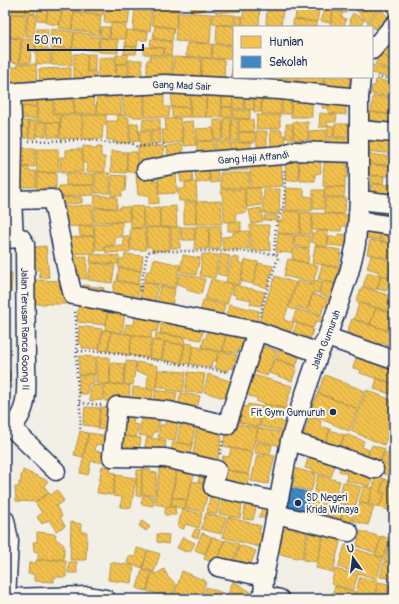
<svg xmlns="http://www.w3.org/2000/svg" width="399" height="604" viewBox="0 0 399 604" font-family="Pangolin,sans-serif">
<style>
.homes{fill:url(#homes-back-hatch);stroke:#b29553}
.schools{fill:url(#schools-back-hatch);stroke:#346da6}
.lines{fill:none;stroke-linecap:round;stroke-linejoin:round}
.minor-casing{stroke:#1b2f5e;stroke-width:21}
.path{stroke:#1b2f5e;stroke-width:2.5;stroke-dasharray:1 3;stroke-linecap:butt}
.minor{stroke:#fbf7ec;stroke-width:18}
.poi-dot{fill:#1b2f5e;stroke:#fbf7ec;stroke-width:1.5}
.labels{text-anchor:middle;stroke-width:4;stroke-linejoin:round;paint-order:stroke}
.street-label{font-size:10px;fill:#1b2f5e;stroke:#fbf7ec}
.poi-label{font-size:10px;fill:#1b2f5e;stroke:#fbf7ec;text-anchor:end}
</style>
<defs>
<pattern id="homes-back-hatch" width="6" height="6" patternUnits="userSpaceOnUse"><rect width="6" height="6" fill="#f2c14e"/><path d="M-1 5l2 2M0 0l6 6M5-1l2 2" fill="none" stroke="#cfa646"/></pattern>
<pattern id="schools-back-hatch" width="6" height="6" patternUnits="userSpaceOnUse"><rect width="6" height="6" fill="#3f88c5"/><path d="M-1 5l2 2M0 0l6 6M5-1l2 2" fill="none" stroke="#3470a3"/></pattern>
</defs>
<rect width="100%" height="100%" fill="#f2efe6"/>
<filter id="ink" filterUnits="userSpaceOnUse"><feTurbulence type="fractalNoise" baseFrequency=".025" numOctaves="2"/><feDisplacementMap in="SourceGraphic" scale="8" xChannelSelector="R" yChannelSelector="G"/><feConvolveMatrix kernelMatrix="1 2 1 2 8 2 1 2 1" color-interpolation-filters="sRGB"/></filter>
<g filter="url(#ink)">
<path class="homes" d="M13,5H26L25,14H12Z
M27,5H36L35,14L26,13Z
M38,5H48L46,21L37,20Z
M48,5H63L59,25L46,23Z
M68,5H75L71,30L59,28L63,8H67Z
M75,5H104L103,15L75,11Z
M106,5L130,7L128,24L104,22Z
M190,5H205L206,10L191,12Z
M215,5H240L241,11L216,13Z
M244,5H260L259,27L242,26Z
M281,5H295L294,11L280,9Z
M297,5H320L317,22L295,19Z
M322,5H348L346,13L322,7Z
M358,5H379L381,7L366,21L355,9Z
M384,5H394V10L391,14Z
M135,6L152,7L150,31L133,30Z
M154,6L178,9L176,28L152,25Z
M325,8L333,10L330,23L321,21Z
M267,9L283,10L281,26L266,25Z
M381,9L388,17L375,29L367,22Z
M334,10L343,13L341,17L346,19L344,27H330Z
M74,12L101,16L99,35L91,34V32L72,30Z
M178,12L212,14L210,43L175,41Z
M353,13L364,20L360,27H348L351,22L349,20Z
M5,14L27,15L24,38L9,37L10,35H5Z
M28,14L36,15L34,37L26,36Z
M213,14L235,15L234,25L213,24Z
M236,16H242V25H236Z
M293,19L317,22V27H293Z
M111,23L126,24L125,39H110Z
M217,25L235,26L234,45L216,43Z
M155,26L174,28L172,41L153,38Z
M101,27H110L109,38L100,37Z
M37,29H48L47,50H36Z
M51,29L74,32L72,49L50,47Z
M126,30L148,32L147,40H138L137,47L125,46Z
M75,32L90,34V36L99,37L98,51L72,48Z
M5,35L9,36L5,68Z
M10,38L21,39L19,63L7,62Z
M100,38L118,40V53L99,52Z
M22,39L36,40L35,51H31L30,63H20Z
M151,39L172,42L171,55H164L165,48L150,47Z
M187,43L212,44L211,58L186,56Z
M392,43L394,45V64L381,52Z
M213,44L232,46V59L212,58Z
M125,46L137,47L136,54H124Z
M144,47L164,48L163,55L144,54Z
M52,48L72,49V65H52Z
M50,50L51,64H36V51Z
M381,53L394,64L393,71L375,64Z
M74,54H87V72H96V83L74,84Z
M88,54H95V71H87Z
M128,54V63L116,64V55Z
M150,56H172V77L147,83V60H150Z
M115,57L116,83L98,84V58Z
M174,57L201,58L200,83L173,82Z
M202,58L224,60L225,86L201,85Z
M129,60H142V83H129Z
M17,64H36L37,87L8,88V67H18Z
M116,64H128V83H117Z
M372,65L394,72L392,79L372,73Z
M71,68V86L40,87L39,69Z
M232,68H234V77H243V86L231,85Z
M257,77H286L285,88L256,86Z
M286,77H297L296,88L286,87Z
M298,77H324L322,93L297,91Z
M325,77H350L348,96L323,93Z
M376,79L394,84V97L371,94L372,86H375Z
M172,89L190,90V107H171Z
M144,90V117H133L124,114L121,93Z
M145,90H164V107H170L169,117H145Z
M119,91L122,115L97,114L96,92Z
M222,91H233L232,107H222Z
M54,92H72L75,114H54Z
M73,92H93L94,105H96L97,114H75Z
M191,92H206V117H190Z
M207,92H222L221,117H206Z
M233,92H244V109H233Z
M245,93H254V110L245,109Z
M261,93L281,95V114H262Z
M14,94H37V107L14,106Z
M38,94H53V114L61,115L60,123L37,121Z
M254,94L261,95V112H254Z
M282,95L291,96L290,114H282Z
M292,96L312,97V117H291Z
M373,96L394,98L392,114L371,112Z
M323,99L346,101V115L328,113L329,108H322Z
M15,106L37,107L36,119L15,118Z
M172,107L190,108V117H172Z
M222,107H232V117H222Z
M233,110H250V119L233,118Z
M369,112L392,115L391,123L368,120Z
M320,113L337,115L336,122H327V127H319Z
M61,115H82V139L60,138Z
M83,115H106V125H103L102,139H83Z
M117,115H122L129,118V143L114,142V140H107V121H118Z
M257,115H280V128L256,129Z
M180,118L183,142L163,144L162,130H166L165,119Z
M224,118H231V140L223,139Z
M143,119H160V130H142Z
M231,119H238V141H231Z
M239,119L253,120L254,132H239Z
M214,120H223L222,139L214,140Z
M19,121H29L28,138H19Z
M29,121H36V138H29Z
M193,121L196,145L184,146L182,122Z
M37,122H46V136H37Z
M47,122L60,123L59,137H48Z
M293,122H308V140L294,139Z
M138,123L139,141L130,142V124Z
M286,124H293V138H286Z
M335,124H349L348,137H334Z
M328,125L334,126V136L327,137Z
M213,128L214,140L197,141L196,129Z
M160,130L161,143L151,144V131Z
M270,130H282V135H285L286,147H271Z
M326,130V150H309V131Z
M139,131H150V144L140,146Z
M256,131H267V146L257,147Z
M239,132H255V142H239Z
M369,132L394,135V154L367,151Z
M328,138H349V152L327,151Z
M289,140H304L305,150L289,151Z
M213,141L214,159L199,161L196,142Z
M215,141H230V154H215Z
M251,142V157L232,158L231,143Z
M182,144L185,161L168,163L167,146Z
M83,146L92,147V149H97V147H101V157H105V172H87V163H83Z
M163,146L165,165L138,167V147Z
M13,148H35V167H13Z
M36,149H58L59,172L37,173Z
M82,149L83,172L61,173L60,157H66V150Z
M111,151L127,152L126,173L111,172Z
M127,152H137V172H127Z
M320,153L321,173L315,174V181H300L299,154Z
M370,154L393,157L392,165L369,164Z
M247,160L248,170L221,171V161Z
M281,160L283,186L251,188L250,168L260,167V161Z
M298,160L299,180L286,181L285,161Z
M324,162L348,163L347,178L345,177V187L323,186Z
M191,163L193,182H181L178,164Z
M216,163L219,182L211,183L208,165Z
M370,165L389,166L388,176L369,175Z
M207,166L210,181L197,183L194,168Z
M13,167H29V171H36V187H12Z
M176,172L177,193L159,194L158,173Z
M37,173H56V188H44V193H37Z
M95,173H110V193H95Z
M220,173H249V188H221Z
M66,174H94V185H66Z
M153,174L154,181L158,180L159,203L149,204V195H138L136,175Z
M112,175L126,176L125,191H122L121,196L111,195Z
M371,176H384L383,184L371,183Z
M196,182L197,201H179L178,189H185V183Z
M371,184L394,185V197L370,196Z
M93,185L94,195L53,197V189H59V186Z
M325,187H345L344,197H324Z
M245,188H260L262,205L247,207Z
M286,188L304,189V196L312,197V211L285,210Z
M221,189H244L247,212L235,214L236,221L224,222L223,201Z
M264,189H280L279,214L263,213Z
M313,190H324V209H313Z
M95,195L117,197V208L94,207Z
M82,197V203L55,205V198Z
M325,198H346L345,210H344V214L325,213Z
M221,201L222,224H196V202Z
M184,202H196V224H184Z
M92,205L93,225L64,227L57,207Z
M143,206V227L131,228L130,207Z
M176,206L177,227H160V207Z
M369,206L391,210L389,224L368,216Z
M120,207H129L130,221L94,222V208L120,209Z
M159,207L160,227H144L143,208Z
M261,208L263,221L252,224L249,210Z
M283,211L300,212V234L278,233V221H282Z
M301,212L312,213L311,234H300Z
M313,213L348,215L347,226H342L341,231L312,230Z
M265,215H277V221L264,220Z
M122,222V237H115V245L105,246V250L96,251L94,224Z
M228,222H241V231H228Z
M250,225H269L270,250L251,251Z
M366,225L381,228L379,240L364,238Z
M79,226H93L94,236H80Z
M196,226H209L208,249H194Z
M210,226H221L220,250L209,249Z
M170,227V250L152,251V247H147L146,228Z
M171,227H180V248H171Z
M181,227H195L194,240H182Z
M145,228L146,250H131L130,229Z
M382,228L394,230V244L380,241Z
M249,231V249L223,250L222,237L233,236V232Z
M317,231H328L327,247L315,245L316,243L311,242L312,233H317Z
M278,234L294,235L292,253L276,252Z
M338,234L349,235L348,247L328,245L329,236L338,237Z
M295,235L310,236L309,248L294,246Z
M94,236L95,253L66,254L65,238Z
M123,236H129L130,252L106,253L105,247L124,246Z
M370,240L394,244V259L367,254Z
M46,246L49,277L40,278L39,269L28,270L26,248Z
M315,246L341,250L339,267L312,263Z
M294,248L309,249L308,263L292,259Z
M91,254L119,256L118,264L90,262Z
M125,254L143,256L141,271L118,267L120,259H124Z
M202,254L218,255L215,278L200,276Z
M220,254L230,256L226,276L217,274Z
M183,255L200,258L196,275L180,271Z
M371,255L393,261L388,277L378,274L379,272L367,268Z
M87,256V279L70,278L67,257Z
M232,257L239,258V263L244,264L239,285L226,282Z
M154,259L180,265L175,288L144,281L147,271H151Z
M288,259L318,266L313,283L284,276Z
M245,260L258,262L253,284L241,281Z
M393,261H394V279L388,278Z
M91,263L115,265L112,283L88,280Z
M258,263L273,266L267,288L253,284Z
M322,265L339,268L336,283L318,279Z
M119,268L141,271L138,284L117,280Z
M368,272L381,276L376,290L363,286Z
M5,273H12L11,293H5Z
M180,273L205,279L201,294L187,290V287L177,284Z
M275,276L296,283L284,320L294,323L288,338L263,329L266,323L259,321Z
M381,276L394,280V289L388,287L386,291L377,289Z
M211,279L233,284L227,304L205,299Z
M33,280L66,281V304H35V297H29Z
M315,280L322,282L318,293L313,292L307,310L297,307L295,310L289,308L297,281L313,285Z
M115,281L140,285L136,305L111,301Z
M323,281L336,284L331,298L319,294Z
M143,282L158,285L154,310L138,307Z
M83,285L104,288L102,299L81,296Z
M234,285L265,292L261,306L250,304L251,300L236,297V295L232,294Z
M160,286L175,289L171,313L156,310Z
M362,287L394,297V302L391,312L356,301Z
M313,294L331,300L328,307L324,306L321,315L307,310Z
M203,300L225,305L220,323L199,318Z
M79,302L108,306L106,325L77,322Z
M359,303L376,308L370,324L354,319Z
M229,304L259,311L255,330L224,322Z
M376,308L394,314V324L391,331L370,325Z
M297,309L324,317L322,323L316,321L313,328L292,321Z
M108,311L125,313L122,333L105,330Z
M135,315L160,320L157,332L152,331L151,338L124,333L126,324L134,325Z
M352,319L392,332L387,345L382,343L379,350L352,341L354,335L347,332Z
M162,320L204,328L201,340L160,333Z
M297,323L313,329L308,348L289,342Z
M79,326L102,329L99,349L82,348V344H78Z
M208,328L226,332L222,352L202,347L204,338H206Z
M103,330L111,331L107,351L99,350Z
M111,332L132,335L129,355L108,351Z
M227,332L243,335L242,338L250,340L247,350L239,347L238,353L223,351Z
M156,333L185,338L184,345L155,340Z
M132,335L152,338L148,358L129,355Z
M153,340L164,342L161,360L149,358Z
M165,342L184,345L181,363L162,360Z
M185,343L193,344L190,364L182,363Z
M261,345L277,351L267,376L248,370Z
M193,346L218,352L216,361H212L211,368L190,364Z
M280,348L300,355L296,366L276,359Z
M219,351L237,355L233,369L230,367L228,372L215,368Z
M357,355L394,366V384L360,373L361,370L353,368Z
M79,356L95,357V374L85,373V375H79Z
M96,357H109L110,384H96Z
M275,359L297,367L292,381L269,373Z
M126,361L136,362L133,385L124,384Z
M137,362L158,366L156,390L147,389L148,374L136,372Z
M111,363L125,364L123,384H110Z
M5,365H7V371H10V384H5Z
M158,370L186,372L183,392L167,390V388L156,386Z
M188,372L205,374L202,393L185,392Z
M87,374H94V384H88V394H79V375L86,376Z
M208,374L236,383L227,399L204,392Z
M250,374L292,386L285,409L257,402V398L242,394Z
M325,375L365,391L358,409L318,393Z
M377,378L394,384V395L374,389Z
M104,384L130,385L129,406L121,401H105Z
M103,385V400L90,401V386Z
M133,387L153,389L151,408L131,406Z
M155,390L177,393L174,410L154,407Z
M367,390L394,401V421L384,445L351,431Z
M181,393L200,396L196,413L177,409Z
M318,393L358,409L349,431L309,414Z
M234,404L247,407L248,404L264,407L259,427L230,420Z
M264,404L284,408L281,422L286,423L283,431L259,426Z
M85,407L100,408L98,427L83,425Z
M101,407L117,409L114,431L98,429Z
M118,414L134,416L133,424L139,425L136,437L115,435Z
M142,416L160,419L157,432H154L152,437L139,435Z
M310,417L321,421L320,426L330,429L323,448L301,441Z
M166,418L179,420L175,441L158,438L160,425H165Z
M181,421L196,424L192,445L177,442Z
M198,422L223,426L217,465L192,461Z
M229,422L258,428L252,452L223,446Z
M258,428L284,433L281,446L255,440Z
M330,430L344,435L338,453L324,448Z
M80,431L88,433L83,457L74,455Z
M89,433L110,436L108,446L96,444L95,451L107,452L106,463L91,461L88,475L80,473Z
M345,434L364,441L362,447L369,450L364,463L338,453Z
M115,435L141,438L138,457L119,456Z
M147,437L166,441L164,457L143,454Z
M173,442L192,445L188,463L170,458Z
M257,442L272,445L270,454L265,453L264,455L255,453Z
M372,445L385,449L378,469L364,464Z
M231,448L253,453L248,475L221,468L223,456L229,457Z
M384,452L394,456L387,475L377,471Z
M265,454L275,456L268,484L251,481L257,455L264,457Z
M309,455L337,458L331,477L313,472V470L305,468Z
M342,461L374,472L370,486L346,481L347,474L339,471Z
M394,461V478L389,476Z
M102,466L111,467L110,472L116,473L112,495L97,493Z
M160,467L176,469L170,507L155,504Z
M178,467L195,471L187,500L172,497Z
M290,467L316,474L311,491L292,487L295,477L288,476Z
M142,469H150V472L157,473L155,495L142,494Z
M224,469L250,475L244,493L219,486Z
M23,470L48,481L44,486L49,493L35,502L16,501L15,487H19V482H21V475H22Z
M137,470H142L141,496H136Z
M201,471L215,475L212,485L198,482Z
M116,475L136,478L131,508L120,507L122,497L113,496Z
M318,475L340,481L335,497L322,493L321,495L314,493Z
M376,476L384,479L380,492L385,494L379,507L368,504Z
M384,479L394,482V493L388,510L379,507L385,494L380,492Z
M192,481L210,485L203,512L185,508Z
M343,482L361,487L355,507L338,503Z
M364,486L373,488L368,504L359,502Z
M57,490L64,501L56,506L62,516L60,517L65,526L56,531L49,520L42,524L37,517L42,513L35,502L49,493L51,495Z
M211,493L221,494L217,514L207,512Z
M394,494V512L388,510Z
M143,495L154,497L153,506L141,504Z
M223,495L243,499L240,518L219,514Z
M173,497L187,500L185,509L171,506Z
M312,497L334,503L328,523L307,517Z
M246,501L257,504L253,520L243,519Z
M264,503L274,505L270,520L259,517Z
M360,503L374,507L368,525L353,521Z
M335,504L344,506L338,526L330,524Z
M345,506L355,509L349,529L339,526Z
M175,507L176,515H165V508Z
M182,509L202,514L199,528L185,524L184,529L178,527Z
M206,513L226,518L221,534L201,529Z
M228,517L261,526L259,533L265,534L264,540H261L259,547L222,537Z
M287,518L309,522L302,559L275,553L279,529L285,530Z
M142,521L150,527L146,531L139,526Z
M71,522L81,524V532H87L86,560H70Z
M310,525L324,528L317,562L303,560Z
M195,529L200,530L198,538L192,536Z
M325,529L342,533L333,572L316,568Z
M361,531L381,537L376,553L356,546Z
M37,532L56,534L55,538L64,545V559L38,560V552L34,551L33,542H37Z
M202,533L212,537L205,554L195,550Z
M157,534L169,535L168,544L157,542Z
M382,536L390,539L383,558L375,555Z
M183,537L195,543L190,552L187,550L186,552L177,548Z
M212,537L224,541L216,563L204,559Z
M391,537L394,538V563L384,561Z
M225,540L239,544L231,566L218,561Z
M240,545L256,551L248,571L233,565Z
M345,545L354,546L353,548L383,558L377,579L338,567Z
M137,548L147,551L143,568L127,563L129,556L135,557Z
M148,550L160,554L154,572L142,568Z
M36,560H66V577H54V582L34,581V574H28L29,563H36Z
M69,562H77V573H68Z
M110,562L134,566L132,583L108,580Z
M384,562L394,564V579L380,577Z
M164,569L169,579H171L176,585L172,597L162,593L161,595L147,591L152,572L156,574Z
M335,569L358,575L353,590L331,584Z
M142,570L152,572L146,591L137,588Z
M182,571L206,581L200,599L193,597V599H173Z
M360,577L378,581L373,599L354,598Z
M233,581L251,592L249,599H226Z
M378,582L389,584L386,599H375Z
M390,585L394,586V599H387Z
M335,586L355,592L354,599H342L332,595Z
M206,587L223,593L221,599H202Z"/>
<path class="schools" d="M291,488L311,493L304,518L284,513Z"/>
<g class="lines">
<defs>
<g id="minor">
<path d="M372,50L394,25"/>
<path id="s1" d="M5,93L63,89L165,84L280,90L359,98"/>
<path d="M11,93L13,142L12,200L52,199C60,231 64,264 73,295L257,331L319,353"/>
<path d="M360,130L394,133"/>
<path id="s2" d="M146,170L181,163L283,155L293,151L359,153"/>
<path d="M12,200L14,238"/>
<path d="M359,200L394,204"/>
<path d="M358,221L394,226"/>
<path id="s3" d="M5,239L21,238L25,244C25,284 26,324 26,363C26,378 28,395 23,409C20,418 14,426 5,429"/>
<path d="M257,331L227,425L169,411L117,406L112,457L165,458L217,470L213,487L279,502"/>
<path d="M327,337L394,360"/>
<path d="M11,427L56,471"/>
<path d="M290,441L335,455L374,469"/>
<path d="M276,514L349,532"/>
<path d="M5,520L9,541L6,598"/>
<path d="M218,567L264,577"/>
<path d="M263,595L280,599"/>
<path d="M5,598L89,596L106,599"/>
<path id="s4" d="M263,599L264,577L290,441L299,411L319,353L327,337L339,303L349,273L356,244L359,200V98L361,77"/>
</g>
</defs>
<use href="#minor" class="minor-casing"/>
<path class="path" d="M377,77L394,81
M29,141L93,140L106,143H132L137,147L163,144L165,145L166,150
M274,254L276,225L283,207L285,189L284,170
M140,291L147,255L149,252L153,251H236L274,254L277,255L278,258L266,293L260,316
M75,312C78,334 76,356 77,378C78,396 82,413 80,431
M78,351L108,352L227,372
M80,403L101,405
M220,454L223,441"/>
<use href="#minor" class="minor"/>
</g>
</g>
<g class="poi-dot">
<circle cx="333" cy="412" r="4"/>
<circle cx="298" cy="503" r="4"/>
</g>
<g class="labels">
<g class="street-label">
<text dy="4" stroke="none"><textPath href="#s1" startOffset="177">Gang Mad Sair</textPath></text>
<text dy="4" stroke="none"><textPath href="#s2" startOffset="108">Gang Haji Affandi</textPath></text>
<text dy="4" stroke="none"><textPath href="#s3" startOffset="108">Jalan Terusan Ranca Goong II</textPath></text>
<text dy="4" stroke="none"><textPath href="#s4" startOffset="268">Jalan Gumuruh</textPath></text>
</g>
<g class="poi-label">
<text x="325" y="416">Fit Gym Gumuruh</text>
<text x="306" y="501" text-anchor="start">SD Negeri<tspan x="306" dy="12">Krida Winaya</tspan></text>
</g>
</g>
<rect width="399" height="604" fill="none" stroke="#fbf7ec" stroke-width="20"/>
<rect x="10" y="10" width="379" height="584" fill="none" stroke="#1b2f5e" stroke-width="1.5" filter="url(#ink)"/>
<rect x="233" y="26" width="140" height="52" fill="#fbf7ec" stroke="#a1a7b3"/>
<rect x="241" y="36" width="20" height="12" fill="#f2c14e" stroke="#a1a7b3"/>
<text x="269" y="46" font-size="12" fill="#1b2f5e">Hunian</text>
<rect x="241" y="56" width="20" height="12" fill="#3f88c5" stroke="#a1a7b3"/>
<text x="269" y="66" font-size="12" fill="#1b2f5e">Sekolah</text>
<g transform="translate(353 558) rotate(346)" stroke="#fbf7ec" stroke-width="3" paint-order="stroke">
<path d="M0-3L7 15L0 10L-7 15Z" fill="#1b2f5e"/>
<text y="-6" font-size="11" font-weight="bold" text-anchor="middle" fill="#1b2f5e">U</text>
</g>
<path d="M28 44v6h115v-6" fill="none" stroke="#1b2f5e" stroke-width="2"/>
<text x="34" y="44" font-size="12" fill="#1b2f5e" stroke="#fbf7ec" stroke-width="3" paint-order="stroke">50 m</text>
</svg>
